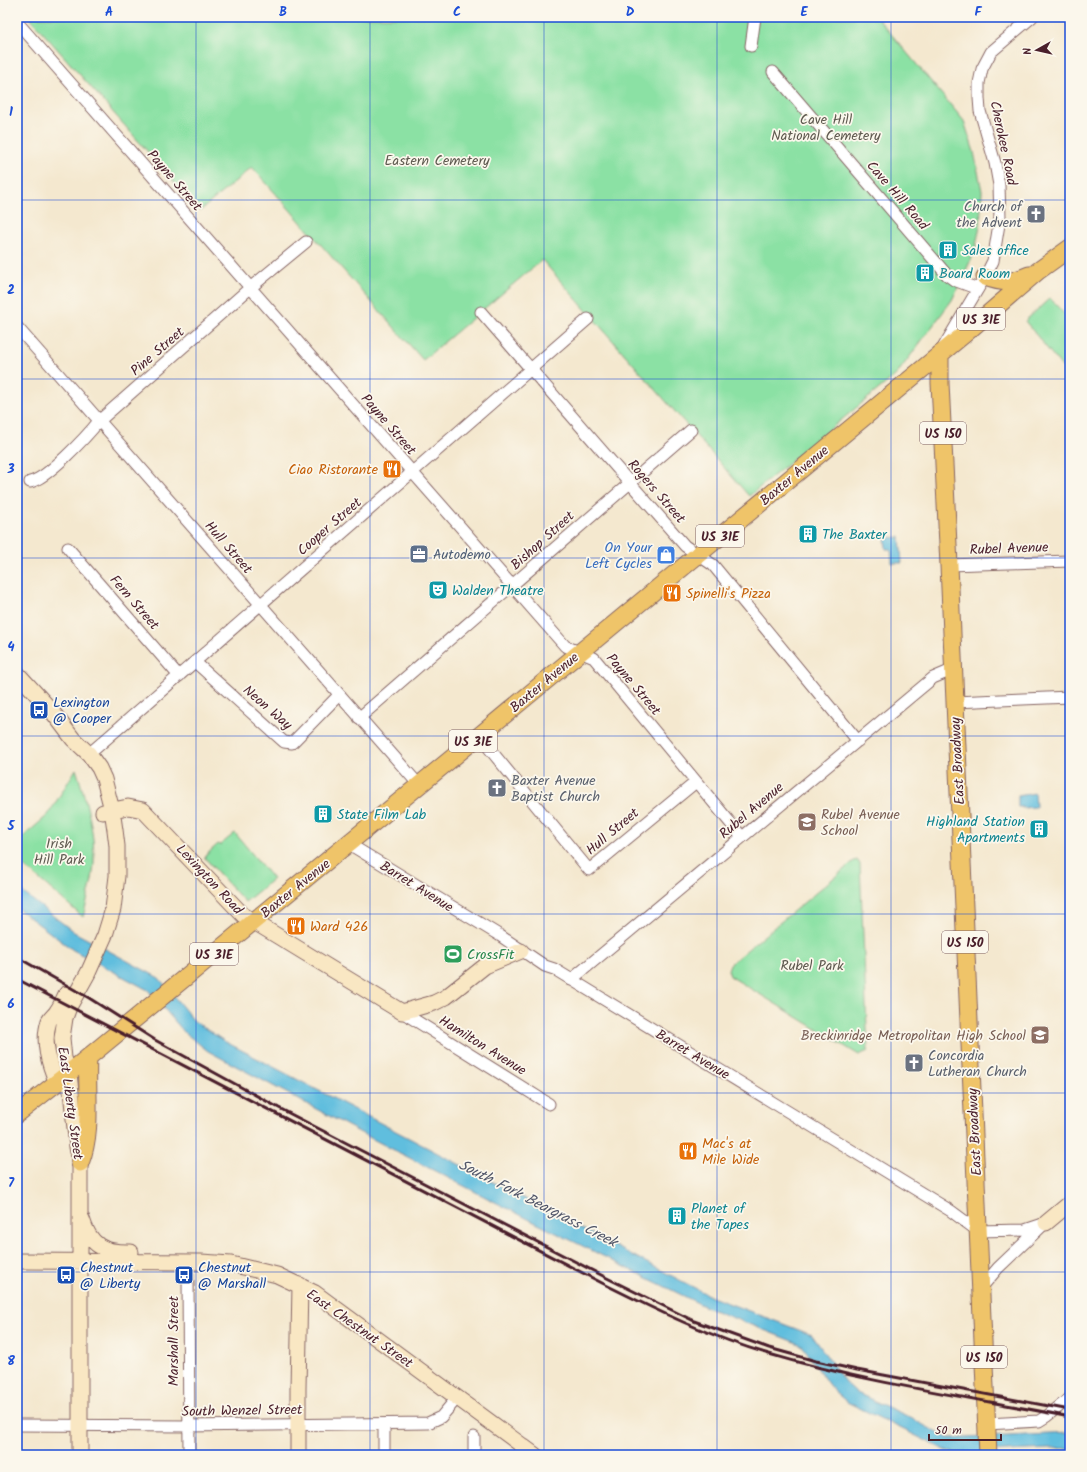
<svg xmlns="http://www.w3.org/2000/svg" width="1087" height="1472" viewBox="0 0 1087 1472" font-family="Kalam,sans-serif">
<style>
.green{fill:#8be1a4;stroke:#6a8068}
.water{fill:#60bede;stroke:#556e84}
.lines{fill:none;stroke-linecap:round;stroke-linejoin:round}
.street-casing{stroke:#866564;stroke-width:13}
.secondary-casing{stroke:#866564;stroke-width:17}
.primary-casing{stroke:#866564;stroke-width:19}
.street{stroke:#fff;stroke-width:11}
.secondary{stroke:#f9e7c3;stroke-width:15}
.primary{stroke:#efc469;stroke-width:17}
.rail{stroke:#4a1f2b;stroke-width:3}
.grid{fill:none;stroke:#1d4ed8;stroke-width:1;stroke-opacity:0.55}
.labels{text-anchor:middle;stroke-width:3.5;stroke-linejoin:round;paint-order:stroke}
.shield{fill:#fbf7ec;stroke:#7f6065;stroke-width:1}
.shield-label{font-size:13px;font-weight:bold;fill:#4a1f2b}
.park-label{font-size:14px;fill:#5e594f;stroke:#fbf7ec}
.street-label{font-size:14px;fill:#4a1f2b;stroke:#fbf7ec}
.worship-label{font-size:14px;fill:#5b616d;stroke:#fbf7ec;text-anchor:start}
.culture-label{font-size:14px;fill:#0d838f;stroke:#fbf7ec;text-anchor:start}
.food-label{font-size:14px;fill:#c56008;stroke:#fbf7ec;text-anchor:start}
.shop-label{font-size:14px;fill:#366cbe;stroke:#fbf7ec;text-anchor:end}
.service-label{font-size:14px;fill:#4e5e75;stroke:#fbf7ec;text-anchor:start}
.transit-label{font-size:14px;fill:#164399;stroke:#fbf7ec;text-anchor:start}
.education-label{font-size:14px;fill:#785e54;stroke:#fbf7ec;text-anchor:start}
.leisure-label{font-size:14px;fill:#27864d;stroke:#fbf7ec;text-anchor:start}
.water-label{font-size:15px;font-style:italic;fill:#52576a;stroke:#fbf7ec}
.neatline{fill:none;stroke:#1d4ed8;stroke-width:1.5}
.grid-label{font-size:13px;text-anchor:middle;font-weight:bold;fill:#1d4ed8}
</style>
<rect width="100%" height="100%" fill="#fbf7ec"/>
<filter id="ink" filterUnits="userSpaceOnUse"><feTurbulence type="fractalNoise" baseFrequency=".025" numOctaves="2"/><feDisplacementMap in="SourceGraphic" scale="8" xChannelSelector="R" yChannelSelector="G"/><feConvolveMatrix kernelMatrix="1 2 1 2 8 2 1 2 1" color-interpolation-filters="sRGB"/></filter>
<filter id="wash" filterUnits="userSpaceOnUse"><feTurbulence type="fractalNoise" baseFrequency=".012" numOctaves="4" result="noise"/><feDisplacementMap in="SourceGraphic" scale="16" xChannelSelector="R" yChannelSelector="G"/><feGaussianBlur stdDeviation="0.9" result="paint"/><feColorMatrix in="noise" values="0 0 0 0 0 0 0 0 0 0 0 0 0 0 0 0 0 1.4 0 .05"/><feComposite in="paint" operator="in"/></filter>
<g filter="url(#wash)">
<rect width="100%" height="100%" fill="#f4e8cf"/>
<path class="green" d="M29,17H877L964,121L974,152L982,191L980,225L975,251L952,300L896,375L749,496L542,260L423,360L252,167L200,211Z
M1050,298L1066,316L1070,312V363L1063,368L1025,321Z
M76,769C86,800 95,831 94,863C93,881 87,900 83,917L17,860V842L48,815Z
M235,833L273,879L245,902L204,857L218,844L220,845Z
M857,860L860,864L868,1051L859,1055L730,976L728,970L730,964L854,861Z"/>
<path class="water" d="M900,537L902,563H892L891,549H886L885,538Z
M1035,793L1036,807L1022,808V807H1018V796Z
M17,888L74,932L159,978L194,1021L224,1041L712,1297L812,1335L845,1382L857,1393L905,1415L942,1435L948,1438H965L1070,1433V1448L966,1453L949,1452L847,1402L835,1392L828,1384L802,1345L708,1308L534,1222L359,1132L208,1051L185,1033L148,990L73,950L17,908Z"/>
</g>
<g filter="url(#ink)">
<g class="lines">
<defs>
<path id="street" d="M17,22L565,646L594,658L742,837
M751,46L755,17
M773,72L947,275L954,280L978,289
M481,312L685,546L713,565L858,741
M17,327L419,785
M944,346L985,277L993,261L1000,218L999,185L995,163L980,111L979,98V83L982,69L991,52L1032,17
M30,482C47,479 87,436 99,421L250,288L306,242
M68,548L179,676
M949,565L1070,561
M195,662L284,742L292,743L339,695
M955,702L1070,697
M359,718L691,430
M479,736L589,870L696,782
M89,754L588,319
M349,844L499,935L545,966L554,969L951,1211L978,1231L1025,1230L1046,1223
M571,980L933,678L954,669
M402,1012L549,1104
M188,1275L189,1455
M981,1288L998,1268L1042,1226
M987,1424L1039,1421L1047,1416L1070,1398
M17,1425L188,1426L428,1423L441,1417L457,1398
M474,1437V1455
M384,1455V1424"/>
<path id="secondary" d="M17,673L51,710L73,739L89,754L99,768L104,779L112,810L115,830L117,846V876L113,909L105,935L88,973L69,1007L65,1018L62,1038L64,1058L69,1073L77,1147L80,1163V1455
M103,812L128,807L143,810L243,915L402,1012L434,1003L446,997L485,966L521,951
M57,1083C49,1064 42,1042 49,1021C51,1017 55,1015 57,1011C61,1006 63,1000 66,994
M82,1219C90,1246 104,1253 131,1252
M1046,1223L1070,1203
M17,1261L201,1262L231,1264L277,1275L315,1293L535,1455
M298,1455V1389L300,1285"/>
<path id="primary" d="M985,277C1005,284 1010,283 1029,275
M940,354V383L949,565L988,1455
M17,1114L69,1073L479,736L967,332L1038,271L1070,248
M80,1163C93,1132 86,1091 88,1058"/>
</defs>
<use href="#street" class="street-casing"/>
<use href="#secondary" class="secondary-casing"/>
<use href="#primary" class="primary-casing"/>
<use href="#street" class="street"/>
<use href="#secondary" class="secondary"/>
<use href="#primary" class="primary"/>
<path class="rail" d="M17,957L89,998L155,1040L279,1108L605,1277L694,1321L769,1348L816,1361L857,1370L1070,1410
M17,979L602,1283C656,1310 710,1337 769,1354C867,1383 969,1397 1070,1417"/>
</g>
</g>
<path class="grid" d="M196,17V1455M370,17V1455M544,17V1455M717,17V1455M891,17V1455M17,200H1070M17,379H1070M17,558H1070M17,736H1070M17,914H1070M17,1093H1070M17,1272H1070"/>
<defs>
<symbol id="church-square" viewBox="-11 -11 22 22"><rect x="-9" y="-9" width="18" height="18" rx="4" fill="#6b7280" stroke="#fbf7ec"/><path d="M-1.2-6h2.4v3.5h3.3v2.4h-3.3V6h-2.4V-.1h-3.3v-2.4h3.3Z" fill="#fff"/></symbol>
<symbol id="building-square" viewBox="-11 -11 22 22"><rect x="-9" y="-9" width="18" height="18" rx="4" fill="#0f9aa8" stroke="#fbf7ec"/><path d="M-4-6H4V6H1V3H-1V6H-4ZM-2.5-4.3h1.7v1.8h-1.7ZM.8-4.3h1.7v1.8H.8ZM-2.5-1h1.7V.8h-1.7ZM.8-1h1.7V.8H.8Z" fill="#fff"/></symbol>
<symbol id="restaurant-square" viewBox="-11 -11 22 22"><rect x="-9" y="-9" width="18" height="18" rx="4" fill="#e8710a" stroke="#fbf7ec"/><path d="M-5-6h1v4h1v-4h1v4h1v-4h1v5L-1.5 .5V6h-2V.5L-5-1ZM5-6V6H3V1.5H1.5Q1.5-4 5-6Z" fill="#fff"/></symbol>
<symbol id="office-square" viewBox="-11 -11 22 22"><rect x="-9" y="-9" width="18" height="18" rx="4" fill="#5c6f8a" stroke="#fbf7ec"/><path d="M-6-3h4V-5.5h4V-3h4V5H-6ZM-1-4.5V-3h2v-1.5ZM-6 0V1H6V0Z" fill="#fff"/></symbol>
<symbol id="shop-square" viewBox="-11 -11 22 22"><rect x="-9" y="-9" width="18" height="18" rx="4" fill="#3f7fe0" stroke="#fbf7ec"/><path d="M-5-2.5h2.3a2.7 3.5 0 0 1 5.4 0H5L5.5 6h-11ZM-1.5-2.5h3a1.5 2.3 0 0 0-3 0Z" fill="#fff"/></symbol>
<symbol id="theatre-square" viewBox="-11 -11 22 22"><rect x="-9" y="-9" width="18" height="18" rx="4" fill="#0f9aa8" stroke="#fbf7ec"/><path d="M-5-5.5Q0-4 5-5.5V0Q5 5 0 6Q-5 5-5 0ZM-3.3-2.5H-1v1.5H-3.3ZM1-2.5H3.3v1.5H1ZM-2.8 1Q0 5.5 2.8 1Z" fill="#fff"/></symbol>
<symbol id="bus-square" viewBox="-11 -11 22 22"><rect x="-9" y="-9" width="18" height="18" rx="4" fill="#1a4fb4" stroke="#fbf7ec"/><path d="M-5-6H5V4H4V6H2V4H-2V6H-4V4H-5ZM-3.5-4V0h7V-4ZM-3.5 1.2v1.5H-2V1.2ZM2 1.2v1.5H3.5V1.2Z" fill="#fff"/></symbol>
<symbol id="school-square" viewBox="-11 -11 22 22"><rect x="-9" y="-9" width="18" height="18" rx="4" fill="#8d6e63" stroke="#fbf7ec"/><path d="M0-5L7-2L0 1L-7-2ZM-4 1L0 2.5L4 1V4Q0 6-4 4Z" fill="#fff"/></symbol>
<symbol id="stadium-square" viewBox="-11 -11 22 22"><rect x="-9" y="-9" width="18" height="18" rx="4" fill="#2e9e5b" stroke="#fbf7ec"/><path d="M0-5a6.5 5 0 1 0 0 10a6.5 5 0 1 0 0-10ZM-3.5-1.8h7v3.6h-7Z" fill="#fff"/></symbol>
</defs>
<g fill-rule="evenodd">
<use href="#church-square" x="1025" y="203" width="22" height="22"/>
<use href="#building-square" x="937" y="239" width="22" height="22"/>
<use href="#building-square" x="914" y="262" width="22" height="22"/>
<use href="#restaurant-square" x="381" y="458" width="22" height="22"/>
<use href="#building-square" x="797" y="523" width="22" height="22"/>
<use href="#office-square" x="408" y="543" width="22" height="22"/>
<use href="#shop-square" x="655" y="544" width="22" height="22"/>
<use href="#theatre-square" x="427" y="579" width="22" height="22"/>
<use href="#restaurant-square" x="661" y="582" width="22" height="22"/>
<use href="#bus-square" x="28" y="699" width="22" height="22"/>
<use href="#church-square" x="486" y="777" width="22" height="22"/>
<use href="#building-square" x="312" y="803" width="22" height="22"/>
<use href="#school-square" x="796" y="811" width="22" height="22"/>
<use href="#building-square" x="1028" y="818" width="22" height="22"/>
<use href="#restaurant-square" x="285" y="915" width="22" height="22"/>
<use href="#stadium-square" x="442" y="943" width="22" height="22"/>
<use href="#school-square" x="1029" y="1024" width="22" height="22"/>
<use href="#church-square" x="903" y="1052" width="22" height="22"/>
<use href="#restaurant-square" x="677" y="1140" width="22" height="22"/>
<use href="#building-square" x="666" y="1205" width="22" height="22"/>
<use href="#bus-square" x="55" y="1264" width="22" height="22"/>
<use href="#bus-square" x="173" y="1264" width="22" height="22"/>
</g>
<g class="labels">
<g class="shield">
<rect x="957" y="308" width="48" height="22" rx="3"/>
<rect x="920" y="422" width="46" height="22" rx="3"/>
<rect x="696" y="525" width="48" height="22" rx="3"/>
<rect x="449" y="730" width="48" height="22" rx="3"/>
<rect x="942" y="931" width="46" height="22" rx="3"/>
<rect x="190" y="943" width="48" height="22" rx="3"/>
<rect x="961" y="1346" width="46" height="22" rx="3"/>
</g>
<g class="shield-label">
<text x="981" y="324">US 31E</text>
<text x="943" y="438">US 150</text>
<text x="720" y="541">US 31E</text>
<text x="473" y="746">US 31E</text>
<text x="965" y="947">US 150</text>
<text x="214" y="959">US 31E</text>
<text x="984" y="1362">US 150</text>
</g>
<g class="park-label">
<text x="826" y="124">Cave Hill<tspan x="826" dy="16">National Cemetery</tspan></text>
<text x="437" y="165">Eastern Cemetery</text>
<text x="59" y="848">Irish<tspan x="59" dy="16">Hill Park</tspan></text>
<text x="812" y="970">Rubel Park</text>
</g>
<g class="street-label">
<text transform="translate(1004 143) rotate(78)" y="5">Cherokee Road</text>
<text transform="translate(175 180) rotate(49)" y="5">Payne Street</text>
<text transform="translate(898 195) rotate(49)" y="5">Cave Hill Road</text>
<text transform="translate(157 351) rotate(-41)" y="5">Pine Street</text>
<text transform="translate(389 424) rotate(49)" y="5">Payne Street</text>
<text transform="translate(794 475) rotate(-40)" y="5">Baxter Avenue</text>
<text transform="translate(657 491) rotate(49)" y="5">Rogers Street</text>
<text transform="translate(329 526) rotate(-41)" y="5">Cooper Street</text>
<text transform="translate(542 540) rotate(-42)" y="5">Bishop Street</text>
<text transform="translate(229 547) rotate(49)" y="5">Hull Street</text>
<text transform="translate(1009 548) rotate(-2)" y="5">Rubel Avenue</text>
<text transform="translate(135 602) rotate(49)" y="5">Fern Street</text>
<text transform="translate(544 682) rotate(-40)" y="5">Baxter Avenue</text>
<text transform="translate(634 684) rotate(50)" y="5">Payne Street</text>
<text transform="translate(268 707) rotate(41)" y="5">Neon Way</text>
<text transform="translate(957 761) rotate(-93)" y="5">East Broadway</text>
<text transform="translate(751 810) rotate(-40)" y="5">Rubel Avenue</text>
<text transform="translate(612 831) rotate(-40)" y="5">Hull Street</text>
<text transform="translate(210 879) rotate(47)" y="5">Lexington Road</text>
<text transform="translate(417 886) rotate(32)" y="5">Barret Avenue</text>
<text transform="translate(295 888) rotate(-39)" y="5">Baxter Avenue</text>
<text transform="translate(483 1045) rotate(32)" y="5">Hamilton Avenue</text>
<text transform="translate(693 1054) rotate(31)" y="5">Barret Avenue</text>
<text transform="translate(71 1103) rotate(82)" y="5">East Liberty Street</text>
<text transform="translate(974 1132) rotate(-93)" y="5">East Broadway</text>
<text transform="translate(360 1328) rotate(35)" y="5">East Chestnut Street</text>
<text transform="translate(173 1341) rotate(-90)" y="5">Marshall Street</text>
<text transform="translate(242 1410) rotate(-1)" y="5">South Wenzel Street</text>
</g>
<g class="worship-label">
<text x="1022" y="211" text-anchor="end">Church of<tspan x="1022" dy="16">the Advent</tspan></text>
<text x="511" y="785">Baxter Avenue<tspan x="511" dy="16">Baptist Church</tspan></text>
<text x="928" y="1060">Concordia<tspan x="928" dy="16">Lutheran Church</tspan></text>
</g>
<g class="culture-label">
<text x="962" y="255">Sales office</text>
<text x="939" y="278">Board Room</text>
<text x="822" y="539">The Baxter</text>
<text x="452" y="595">Walden Theatre</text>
<text x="337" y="819">State Film Lab</text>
<text x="1025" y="826" text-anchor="end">Highland Station<tspan x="1025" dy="16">Apartments</tspan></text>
<text x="691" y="1213">Planet of<tspan x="691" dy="16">the Tapes</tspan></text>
</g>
<g class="food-label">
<text x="378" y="474" text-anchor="end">Ciao Ristorante</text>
<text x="686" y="598">Spinelli's Pizza</text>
<text x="310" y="931">Ward 426</text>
<text x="702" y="1148">Mac's at<tspan x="702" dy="16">Mile Wide</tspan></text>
</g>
<g class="shop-label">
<text x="652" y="552">On Your<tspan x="652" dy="16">Left Cycles</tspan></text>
</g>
<g class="service-label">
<text x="433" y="559">Autodemo</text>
</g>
<g class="transit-label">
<text x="53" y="707">Lexington<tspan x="53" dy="16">@ Cooper</tspan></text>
<text x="80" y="1272">Chestnut<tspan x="80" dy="16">@ Liberty</tspan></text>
<text x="198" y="1272">Chestnut<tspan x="198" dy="16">@ Marshall</tspan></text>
</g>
<g class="education-label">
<text x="821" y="819">Rubel Avenue<tspan x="821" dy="16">School</tspan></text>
<text x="1026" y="1040" text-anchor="end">Breckinridge Metropolitan High School</text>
</g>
<g class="leisure-label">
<text x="467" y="959">CrossFit</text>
</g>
<g class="water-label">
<text transform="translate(538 1203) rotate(27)" y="5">South Fork Beargrass Creek</text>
</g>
</g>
<rect width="1087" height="1472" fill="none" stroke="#fbf7ec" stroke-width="44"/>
<g transform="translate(1037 50) rotate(262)" stroke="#fbf7ec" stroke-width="3" paint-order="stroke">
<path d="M0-3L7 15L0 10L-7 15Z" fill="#4a1f2b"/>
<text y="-6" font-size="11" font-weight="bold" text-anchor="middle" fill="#4a1f2b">N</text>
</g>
<path d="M929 1434v6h72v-6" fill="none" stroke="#4a1f2b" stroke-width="2"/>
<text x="935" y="1434" font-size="12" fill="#4a1f2b" stroke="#fbf7ec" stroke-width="3" paint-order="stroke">50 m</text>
<rect x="22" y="22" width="1043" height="1428" class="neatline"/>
<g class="grid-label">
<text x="109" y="16">A</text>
<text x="283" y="16">B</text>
<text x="457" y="16">C</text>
<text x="630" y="16">D</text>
<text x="804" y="16">E</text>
<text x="978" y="16">F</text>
<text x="11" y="116">1</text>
<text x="11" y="294">2</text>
<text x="11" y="473">3</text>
<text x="11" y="651">4</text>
<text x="11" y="830">5</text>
<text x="11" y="1008">6</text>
<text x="11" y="1187">7</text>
<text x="11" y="1365">8</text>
</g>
</svg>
